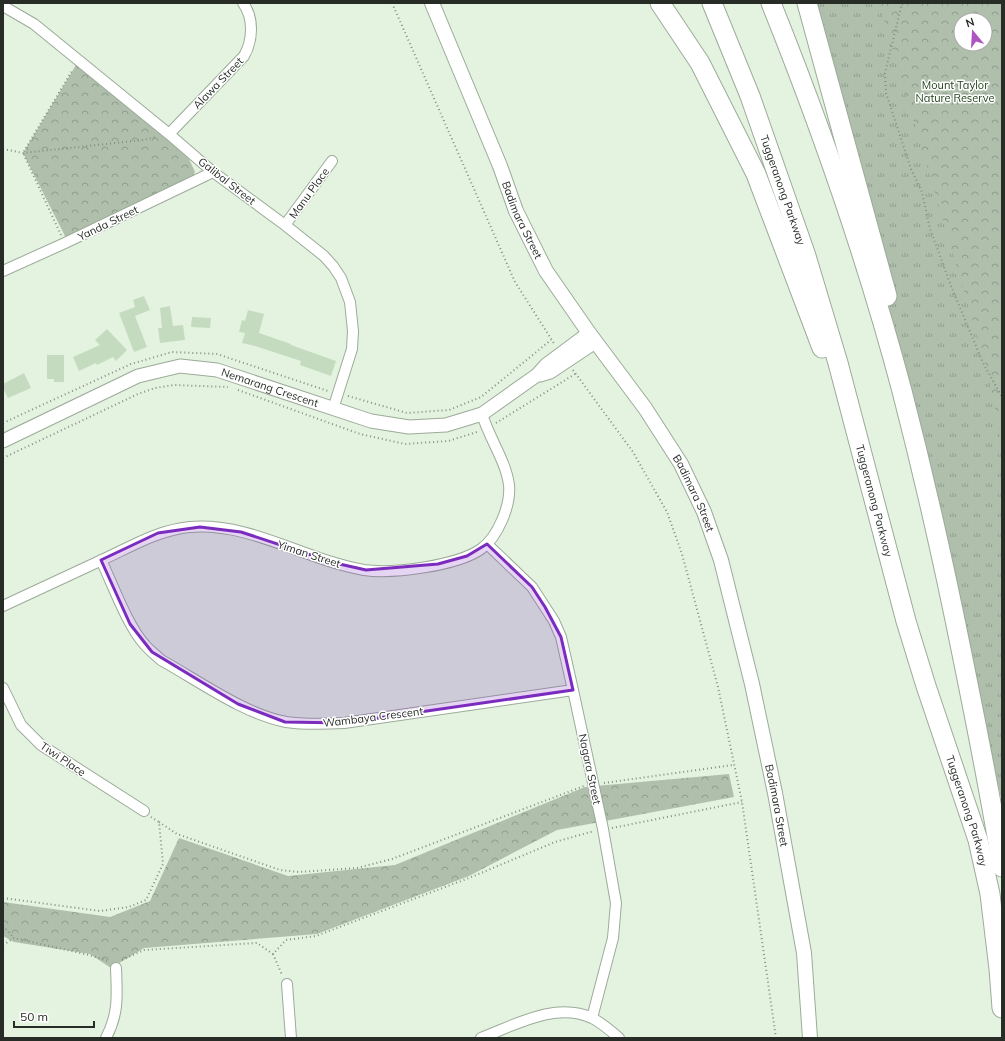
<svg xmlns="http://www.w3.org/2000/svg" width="1005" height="1041" viewBox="0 0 1005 1041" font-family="Mulish,sans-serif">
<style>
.grass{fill:url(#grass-tufts);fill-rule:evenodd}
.forest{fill:url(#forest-crowns);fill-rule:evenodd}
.building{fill:#c5dbc0}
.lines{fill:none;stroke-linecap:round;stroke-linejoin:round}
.minor-casing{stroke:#9cab99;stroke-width:12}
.tertiary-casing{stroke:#9cab99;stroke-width:15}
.secondary-casing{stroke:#9cab99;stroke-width:16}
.motorway-casing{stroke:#9cab99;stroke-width:21}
.path{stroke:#848f82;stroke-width:2;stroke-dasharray:1 3;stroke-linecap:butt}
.minor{stroke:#fff;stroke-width:10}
.tertiary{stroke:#fff;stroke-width:13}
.secondary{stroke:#fff;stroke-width:14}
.motorway{stroke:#fff;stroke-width:19}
.marked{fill:#7b2cbf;fill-opacity:0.2;stroke:#7b2cbf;stroke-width:3;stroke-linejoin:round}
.labels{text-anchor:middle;stroke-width:3;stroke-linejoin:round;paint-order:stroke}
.street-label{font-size:11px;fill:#272d26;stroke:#fff}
.park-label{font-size:11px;fill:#21411b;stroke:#fff}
</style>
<defs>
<pattern id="grass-tufts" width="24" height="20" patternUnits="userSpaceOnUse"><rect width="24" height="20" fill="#afbfac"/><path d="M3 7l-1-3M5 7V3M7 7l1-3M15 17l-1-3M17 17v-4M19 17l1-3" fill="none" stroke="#8e9c8c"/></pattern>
<pattern id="forest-crowns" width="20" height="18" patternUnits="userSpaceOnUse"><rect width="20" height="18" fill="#afbfac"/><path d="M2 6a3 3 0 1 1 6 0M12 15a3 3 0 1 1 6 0" fill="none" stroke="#8e9c8c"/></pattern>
</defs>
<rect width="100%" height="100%" fill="#e3f3e0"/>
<path class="grass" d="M817,3H1002V801L987,743ZM961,20H985V44H961Z"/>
<path class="forest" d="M879,3H1002V445L988,373ZM961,20H985V44H961Z
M79,60L189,159L195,172L190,181L67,240L23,153Z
M729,774L734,797L557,830L469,876L317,934L144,948L111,968L90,954L14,942L3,936V902L110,917L150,901L179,838L288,876L395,865L585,787Z"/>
<path class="building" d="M144,296L150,310L135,316L147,347L134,352L119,313L135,307L133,300Z
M170,306L173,326L183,325L185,340L160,343L158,328H162L160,308Z
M248,310L264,314L259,333L291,344V345L336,361L331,376L300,365L301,361L255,346L242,343L245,333L239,332L242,320L245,321Z
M192,317L211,318L210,328L191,327Z
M107,329L127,350L116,361L113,357L97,365L96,363L79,371L73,357L100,345L95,340Z
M47,355H64V382H54V379H47Z
M24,373L31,388L8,398L3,388V384Z"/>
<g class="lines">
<defs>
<path id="minor" d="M3,6L34,24L169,134L213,172L285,225L324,256L333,266L341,278L350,302L353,331L352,349L333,409
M169,134L244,56C253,40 254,18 243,3
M285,225L332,161
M3,271L65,243L213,172
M487,544L532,587L545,607L554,621L561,637L573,690L603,829L616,903L613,938L592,1018
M101,560C113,585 127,625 145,645C150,651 156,655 161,660C199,681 244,714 286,722C306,725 325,724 344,723L573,690
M3,606C37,590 70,575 104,559C132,546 158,530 190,527C251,522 305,560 364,570C392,574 457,566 481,549C498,537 511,505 509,485C506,461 489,438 482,414
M3,688L21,725L41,745L144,811
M287,984L291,1038
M106,1038C119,1013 117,995 116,968
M481,1038C515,1025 556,1001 592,1018C602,1023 611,1031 619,1038"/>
<g id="tertiary">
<path d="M540,375L550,372L595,342"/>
<path id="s1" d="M3,441L138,376L180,366L217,370L371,421L409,427L446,425L482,414L537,375L546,365L589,333"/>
</g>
<g id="secondary">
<path id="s2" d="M432,3L500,166L516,211L546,271L589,333L645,408L681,464L704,512L721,560L752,684L775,793L804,953L810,1038"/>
</g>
<g id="motorway">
<path d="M660,3L700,63L756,174L822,348"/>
<path id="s3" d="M712,3L750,96L806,256L838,363L906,621L926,686L978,840L990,894L999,969L1002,1008"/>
<path d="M771,3C822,130 867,259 902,391C925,480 945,569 963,659C977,728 991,797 1002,867"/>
<path d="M807,3L887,296"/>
</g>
</defs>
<use href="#minor" class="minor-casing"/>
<use href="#tertiary" class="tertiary-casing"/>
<use href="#secondary" class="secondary-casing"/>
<use href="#motorway" class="motorway-casing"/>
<path class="path" d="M392,3L515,282L555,345
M902,3L885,73L886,93L911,169L922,192L930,229L951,286L983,363L1002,397
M3,149L23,153L143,140L156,137
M61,235L23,153L73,69
M573,370L633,452L667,512L682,554L718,687L742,802L776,1038
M238,390L360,434L405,444L448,441L477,432
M348,396L407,413L449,410L481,397L551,340
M3,423L131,364L172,352L217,354L328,391
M496,423L575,374
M3,458L138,394L155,388L174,385L228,387
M604,783L733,765
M159,822L177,834L280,870L299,872L357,868L392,859L584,786
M612,828L742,802
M3,898L100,911L129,907L146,900L163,864L159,822L151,817
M3,926L14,938
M3,945L14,938L89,955L108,961
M273,954L282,975
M122,960L144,950L257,943L273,954L286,940L316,936L469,878L555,842L594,831"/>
<use href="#minor" class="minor"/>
<use href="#tertiary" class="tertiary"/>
<use href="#secondary" class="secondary"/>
<use href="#motorway" class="motorway"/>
</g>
<path class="marked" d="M200,527L241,532L335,563L366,570L438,564L467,556L487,544L532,587L545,607L561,637L573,690L344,723L285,722L238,704L152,652L130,624L101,560L158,533Z"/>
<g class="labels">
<g class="street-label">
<text transform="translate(218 83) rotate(-46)" y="4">Alawa Street</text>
<text transform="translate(227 181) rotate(38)" y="4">Galibal Street</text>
<text dy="4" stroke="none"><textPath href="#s3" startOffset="200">Tuggeranong Parkway</textPath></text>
<text transform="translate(309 193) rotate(-54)" y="4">Manu Place</text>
<text dy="4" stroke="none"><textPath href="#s2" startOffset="235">Badimara Street</textPath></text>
<text transform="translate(108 223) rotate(-26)" y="4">Yanda Street</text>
<text dy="4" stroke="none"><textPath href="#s1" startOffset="286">Nemarang Crescent</textPath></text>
<text dy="4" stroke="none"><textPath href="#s2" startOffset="559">Badimara Street</textPath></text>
<text dy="4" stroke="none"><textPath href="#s3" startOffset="524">Tuggeranong Parkway</textPath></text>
<text transform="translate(309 554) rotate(18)" y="4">Yiman Street</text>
<text transform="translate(373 717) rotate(-7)" y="4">Wambaya Crescent</text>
<text transform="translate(63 759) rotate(34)" y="4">Tiwi Place</text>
<text transform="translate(590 769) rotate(78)" y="4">Nagara Street</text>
<text dy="4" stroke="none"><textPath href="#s2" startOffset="883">Badimara Street</textPath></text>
<text dy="4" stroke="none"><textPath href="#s3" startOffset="848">Tuggeranong Parkway</textPath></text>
</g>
<g class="park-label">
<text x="955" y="89">Mount Taylor<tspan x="955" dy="13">Nature Reserve</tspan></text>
</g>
</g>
<rect width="1005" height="1041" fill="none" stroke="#272d26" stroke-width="8"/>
<g transform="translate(973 32) rotate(342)"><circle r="19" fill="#ffffff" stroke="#a9aba8"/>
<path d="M0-3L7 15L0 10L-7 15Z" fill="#ae54c0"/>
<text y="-6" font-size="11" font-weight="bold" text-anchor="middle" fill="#272d26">N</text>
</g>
<path d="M14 1021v6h80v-6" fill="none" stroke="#272d26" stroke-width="2"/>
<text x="20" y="1021" font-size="12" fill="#272d26" stroke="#ffffff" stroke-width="3" paint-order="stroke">50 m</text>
</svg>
